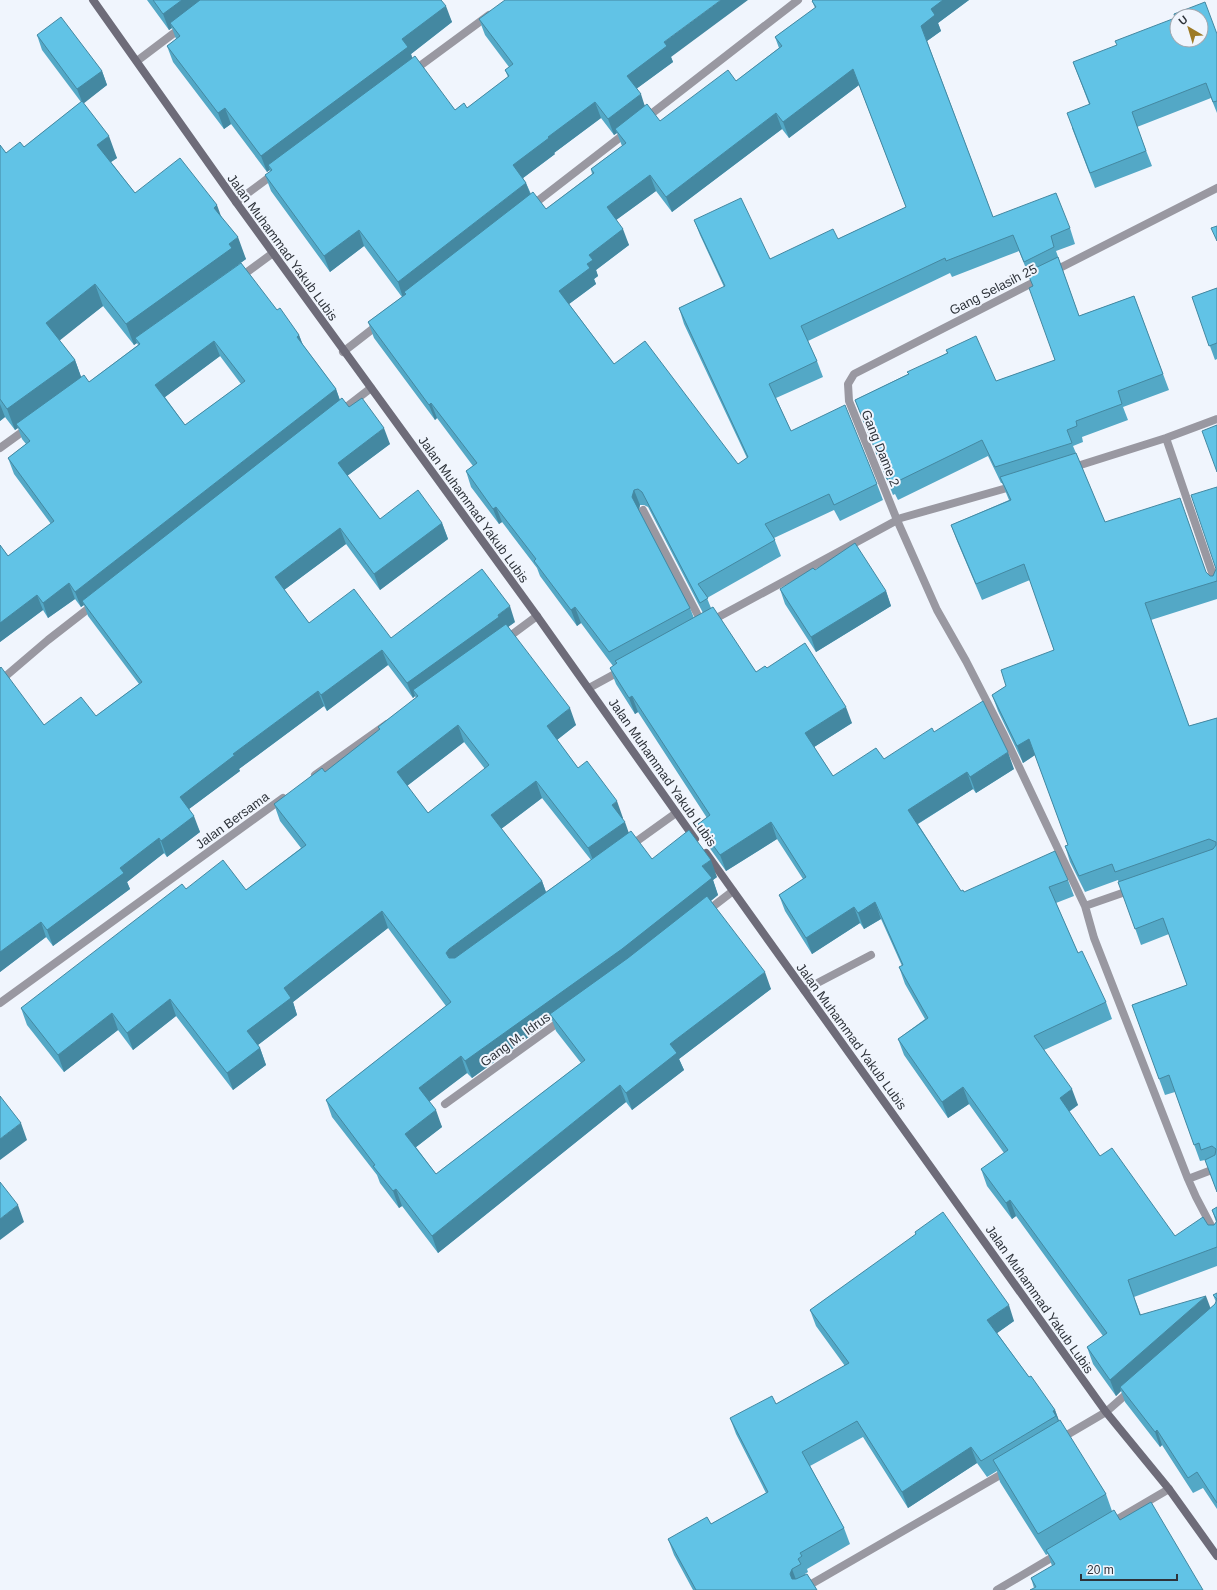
<svg xmlns="http://www.w3.org/2000/svg" width="1217" height="1590" viewBox="0 0 1217 1590" font-family="Helvetica,sans-serif">
<style>
.lines{fill:none;stroke-linecap:round;stroke-linejoin:round}
.lane{stroke:#9998a1;stroke-width:8}
.street{stroke:#9998a1;stroke-width:8}
.secondary{stroke:#6e6c79;stroke-width:8}
.wall{fill:#53a8c6;fill-rule:evenodd}
.shaded-wall{fill:#4488a1}
.building{fill:#61c3e6;stroke:#4488a1;fill-rule:evenodd}
.labels{text-anchor:middle;stroke-width:4;stroke-linejoin:round;paint-order:stroke}
.street-label{font-size:13px;fill:#2e333a;stroke:#f0f5fd}
</style>
<rect width="100%" height="100%" fill="#f0f5fd"/>
<g class="lines">
<path class="lane" d="M630,846L676,813
M804,990L871,955"/>
<path class="street" d="M137,61L182,27
M413,71L489,15
M646,118L798,0
M236,202L275,173
M530,207L627,132
M1052,272L1217,188
M239,278L273,253
M1040,279L854,374L848,384L849,401L897,520L937,610L966,661L1003,733L1085,906L1094,938L1188,1179L1196,1197L1217,1237
M343,352L379,324
M340,412L371,388
M1166,438L1217,587
M0,448L29,427
M1071,468L1166,438L1217,419
M643,510L703,625
M711,621L901,518L1014,486
M506,639L537,616
M0,681L48,640L93,605
M589,688L622,670
M315,775L387,724
M1085,906L1131,890
M707,911L733,891
M0,1003L283,798
M445,1104L563,1019
M1188,1179L1217,1168
M1060,1439L1106,1412L1131,1390
M1111,1523L1169,1489
M801,1590L1007,1471
M997,1590L1058,1554"/>
<path class="secondary" d="M93,0L236,202L537,616L695,839
M706,853L1106,1412L1169,1489L1217,1556"/>
</g>
<path class="wall" d="M147,0H441L452,22L411,54L412,58L455,110L467,108L508,77L505,70L509,67L485,35L479,19L671,57L673,62L636,89L645,106L660,121L736,81L779,48L775,37L815,8L812,1L813,0H969L938,23L941,31L927,41L993,217L1070,228L1075,244L1056,251L1079,316L1134,296L1169,390L1123,407L1128,420L1082,437L1083,442L1073,446L1105,522L1186,515L1206,573L1210,576H1213L1216,569L1217,487V599L1151,620L1189,726L1217,718V1192L1205,1160L1200,1161L1175,1092L1165,1095L1132,1005L1187,985L1169,934L1141,945L1118,880L1085,892L1070,862L1065,846L1068,845L1035,755L1023,763L998,711L992,695L1006,686L1054,650L1030,580L982,600L957,541L951,525L1009,500L1002,483H1001L988,456L898,500L895,494L893,495L855,400L908,374L947,353L946,350L996,381L1055,360L1033,286L1019,251L952,277L950,273L808,341L817,361L823,377L776,398L791,431L877,484L883,500L840,521L834,510L774,538L781,556L707,598L711,608L756,672L767,668L852,723L814,747L833,776L884,759L934,732L1014,769L976,793L973,789L918,824L961,891L964,892L1068,880L1074,896L1056,903L1078,953L1106,1002L1112,1019L1044,1050L1078,1105L1069,1112L1100,1156L1175,1236L1208,1225H1214L1216,1222L1212,1210L1217,1207V1266L1134,1297L1141,1315L1211,1308L1215,1304L1216,1302L1213,1295L1217,1293V1509L1203,1488L1193,1493L1162,1445L1160,1447L1125,1402L1121,1391L1116,1396L1093,1364L1087,1347L1103,1336L1016,1216L1012,1219L987,1186L981,1169L1004,1153L969,1104L948,1118L904,1055L898,1039L925,1019L905,984L899,967L902,966L881,919L864,929L860,923L812,954L785,911L779,895L803,879L777,839L726,871L704,840L698,824L707,818L638,712L635,714L616,684L610,668L613,666L581,623L577,626L540,576L537,568L502,522L499,524L471,487L466,471L473,466L437,418L435,420L374,338L368,322L402,297L364,246L330,272L271,191L265,175L270,172V170L267,172L231,124L224,129L173,62L167,46L176,39L172,28L169,30ZM859,85L906,207L838,239L770,259L694,220L700,235L724,287L679,308L684,324L747,458L738,464L614,364L569,304L596,284L594,279L598,276L596,270L629,245L616,220L656,191L672,212L782,129L789,138ZM601,118L614,135L617,133L622,146L591,169L592,174L546,209L531,194L526,183L523,178L555,154L554,153ZM640,505H644L648,507L703,613L694,618L690,608L639,510Z
M1217,34V113L1211,98L1137,127L1152,166L1095,188L1072,128L1089,104L1073,62Z
M37,35L102,71L107,85L83,103L117,158L111,162L135,193L221,216L246,259L238,265L277,310L299,335L303,345L336,389L340,400L349,407L390,444L347,476L380,519L442,523L448,539L380,590L346,544L284,590L309,623L391,638L515,622L508,627L576,725L557,740L578,768L623,818H622L628,833L652,859L717,877L713,880L718,895L711,901L771,989L679,1059L684,1070L632,1110L626,1102L438,1253L402,1206L399,1208L380,1183L377,1175L332,1117L326,1100L446,1006L388,928L293,1002L297,1015L258,1045L260,1048L266,1065L233,1090L176,1016L133,1050L118,1030L64,1072L27,1025L21,1008L186,889L246,890L301,848L280,821L274,804L325,772L379,730L378,727L416,698L415,696L413,698L388,665L327,711L324,706L239,769L240,771L189,809L200,832L167,857L164,853L127,882L130,889L53,946L46,937L0,972V668L44,725L96,716L139,684L88,616L84,605L81,607L75,599L48,618L43,610L0,642V545L8,556L51,524L14,474L8,458L26,444L22,439L18,428L15,430L5,417L0,421V145L6,153L24,147L81,102L42,50ZM103,306L134,345L137,343L138,345L89,382L81,377L75,360L59,340ZM220,356L241,384L185,425L165,397ZM464,742L485,769L428,813L407,786ZM542,798L591,860L546,892L542,881L501,829ZM552,1020L556,1031L581,1063L436,1174L416,1147L442,1127L429,1101L467,1073L472,1078Z
M1217,288V359L1215,360L1192,297Z
M815,570L886,591L891,606L816,652L785,604L780,589Z
M915,1232L1014,1321L997,1333L1029,1377L1055,1410L1059,1421L1106,1494L1112,1511L1120,1520L1034,1588L1031,1578L1052,1566L1048,1554L1046,1555L1000,1482L997,1471L987,1477L977,1463L908,1508L863,1437L810,1466L844,1528L850,1544L807,1569L808,1572L805,1574V1575L817,1590H693L674,1555L668,1539L711,1524L766,1493L736,1434L730,1418L776,1404L845,1366L816,1326L810,1310L916,1235Z"/>
<path class="shaded-wall" d="M182,0H209L170,23L172,28L169,30L163,14Z
M721,0H748L671,57L673,62L632,92L627,76L664,42Z
M943,0H969L938,23L941,31L927,41L921,26L931,9Z
M446,6L452,22L411,54L414,63L268,165L270,170L267,172L261,156L402,39Z
M853,69L859,85L789,138L783,122Z
M102,71L107,85L83,104L77,89Z
M641,94L646,110L615,129L617,133L614,135L608,119Z
M595,102L601,118L554,153L555,154L519,181L513,165L548,137Z
M225,108L231,124L224,129L218,113Z
M776,113L782,129L672,212L666,197Z
M109,136L117,158L105,166L97,145Z
M650,175L656,191L612,223L607,207Z
M526,183L532,199L406,294L404,292L406,296L403,298L398,282Z
M217,205L225,227L214,208Z
M623,229L629,245L596,270L598,276L594,279L596,284L565,307L559,291L587,264L589,255Z
M359,230L364,246L330,272L324,256Z
M238,237L246,259L135,338L137,343L134,345L126,324Z
M95,284L103,306L54,345L46,323Z
M299,335L305,351L297,337Z
M214,341L220,356L161,400L155,385Z
M75,360L83,382L16,424L18,428L15,430L7,409Z
M336,389L341,404L82,601L84,605L81,607L75,592Z
M431,403L437,418L435,420L429,405Z
M0,404L5,417L0,421Z
M384,428L390,444L343,479L338,463Z
M634,490L640,505L638,513L632,497Z
M496,507L502,522L499,524L493,509Z
M442,523L448,539L380,590L374,574Z
M340,528L346,544L280,593L275,577Z
M69,583L75,599L48,618L43,603Z
M886,591L891,606L816,652L811,637Z
M37,595L43,610L0,642V623Z
M510,606L515,622L504,630L413,690L415,696L413,698L407,683Z
M575,607L581,623L577,626L571,610Z
M382,650L388,665L327,711L321,695Z
M318,691L324,706L239,769L240,771L185,812L180,797L233,754Z
M632,696L638,712L635,714L629,698Z
M846,707L852,723L811,749L805,733Z
M570,708L576,725L553,743L547,726Z
M458,725L464,742L403,789L397,772Z
M1029,739L1035,755L1023,763L1017,746Z
M1008,752L1014,769L976,793L970,777Z
M967,772L973,789L914,826L908,810Z
M536,781L542,798L497,832L491,815Z
M617,801L623,818L618,822L612,805Z
M194,816L200,832L167,857L161,841Z
M625,822L631,839L595,865L588,848Z
M771,822L777,839L726,871L720,855Z
M159,838L164,853L127,882L130,889L53,946L47,930L120,868Z
M711,860L717,877L713,880L718,895L628,966L550,1014L552,1020L472,1078L465,1061L702,866Z
M542,881L548,898L455,966L446,953L449,949Z
M875,902L881,919L864,929L858,913Z
M854,907L860,923L812,954L806,938Z
M382,911L388,928L293,1002L297,1015L254,1048L247,1031L284,988Z
M41,922L46,937L0,972V952Z
M765,972L771,989L679,1059L684,1070L632,1110L626,1093L670,1044Z
M170,999L176,1016L133,1050L127,1033Z
M112,1013L118,1030L64,1072L58,1055Z
M260,1048L266,1065L233,1090L227,1073Z
M461,1056L467,1073L425,1105L419,1088Z
M620,1085L626,1102L438,1253L432,1236Z
M963,1087L969,1104L948,1118L942,1102Z
M1072,1089L1078,1105L1065,1114L1060,1098Z
M436,1110L442,1127L411,1151L405,1134Z
M21,1123L27,1140L0,1160V1139Z
M396,1189L402,1206L399,1208L393,1191Z
M1010,1200L1016,1216L1012,1219L1006,1203Z
M18,1205L24,1222L0,1240V1219Z
M1206,1296L1212,1312L1120,1387L1121,1391L1116,1396L1110,1380Z
M1009,1305L1014,1321L993,1336L987,1320Z
M1055,1410L1061,1426H1060L1056,1416L1053,1411Z
M1157,1430L1162,1445L1160,1447L1155,1432Z
M971,1447L977,1463L908,1508L902,1492Z
M792,1569L798,1585L796,1590L790,1574Z"/>
<path class="building" d="M153,0H182L163,14Z
M200,0H441L446,6L402,39L408,47L261,156L225,108L218,113L167,46L180,36L170,23Z
M505,0H721L664,42L667,46L627,76L641,94L608,119L595,102L548,137L549,138L513,165L526,183L398,282L359,230L324,256L265,175L272,170L268,165L415,56L455,110L464,103L467,108L509,76L505,70L513,64L479,19Z
M813,0H943L931,9L935,15L921,26L993,217L1056,193L1070,228L1051,236L1054,247L1024,262L1013,235L946,261L945,258L801,326L817,361L769,384L791,431L845,405L877,484L834,505L829,494L765,524L775,540L698,584L708,598L700,603L642,492L638,489L634,490L632,497L690,608L609,652L575,607L571,610L534,561L536,559L496,507L493,509L466,471L477,463L431,403L429,405L368,322L406,294L404,292L533,192L546,209L594,173L591,169L626,143L615,129L647,104L660,121L728,70L736,81L782,46L775,37L816,7L812,1ZM853,69L906,207L838,239L833,229L770,259L741,198L694,220L725,286L679,308L748,457L738,464L645,341L614,364L559,291L590,268L587,264L593,260L589,255L623,229L607,207L650,175L666,197L776,113L783,122Z
M1205,2L1217,34V101L1213,102L1206,83L1132,112L1146,151L1090,173L1067,113L1090,104L1073,62L1117,45L1115,41L1175,18L1174,14ZM1177,16H1201V40H1177Z
M61,17L102,71L77,89L37,35Z
M82,101L109,136L97,145L135,193L180,158L217,205L214,208L238,237L229,244L232,248L126,324L95,284L46,323L75,360L7,409L0,399V145L6,153L20,142L24,147Z
M1217,226V241L1211,228Z
M1058,257L1079,316L1134,296L1163,374L1118,391L1122,404L1076,421L1077,426L1067,430L1072,443L995,467L982,440L892,484L889,478L887,479L855,400L909,374L907,372L948,353L946,350L976,336L996,381L1055,360L1029,288L1033,286L1027,272Z
M241,263L277,310L280,308L299,335L297,337L336,389L75,592L69,583L43,603L37,595L0,623V545L8,556L54,521L8,458L30,441L16,424L84,375L89,382L140,344L135,338ZM214,341L245,381L185,425L155,385Z
M1217,288V343L1209,346L1192,297Z
M342,398L349,407L362,398L384,428L338,463L380,519L418,490L442,523L374,574L340,528L275,577L309,623L354,589L391,638L482,569L510,606L498,615L499,617L407,683L382,650L321,695L318,691L233,754L235,755L180,797L194,816L161,841L159,838L120,868L124,873L47,930L41,922L0,952V668L1,667L44,725L81,697L96,716L142,682L82,601Z
M1217,425V472L1202,431Z
M1076,453L1105,522L1180,498L1206,572L1210,576H1213L1216,569L1191,495L1217,487V581L1145,603L1189,726L1217,718V1192L1205,1160L1215,1155L1216,1149L1212,1146L1201,1150L1199,1143L1194,1145L1169,1075L1159,1079L1132,1005L1187,985L1163,918L1135,929L1118,882L1213,849L1216,845V842L1209,839L1115,872L1112,864L1079,876L1065,846L1068,845L1029,739L1017,746L992,695L1006,686L1001,670L1054,650L1024,564L976,584L951,525L1011,500L1000,477Z
M855,543L886,591L811,637L780,589L813,568L815,570Z
M713,607L756,672L765,666L767,668L805,643L846,707L805,733L833,776L876,748L884,759L932,728L934,732L983,701L1008,752L970,777L967,772L908,810L961,891L963,890L964,892L1055,851L1068,880L1049,887L1078,953L1082,951L1106,1002L1034,1036L1072,1089L1060,1098L1100,1156L1112,1148L1175,1236L1203,1217L1208,1225H1214L1217,1221L1212,1210L1217,1207V1247L1128,1280L1140,1315L1206,1296L1110,1380L1087,1347L1107,1333L1010,1200L1006,1203L981,1169L1008,1150L963,1087L942,1102L898,1039L928,1018L899,967L903,965L875,902L858,913L854,907L806,938L779,895L806,877L771,822L720,855L698,824L710,815L632,696L629,698L610,668L617,663L615,661Z
M506,624L570,708L547,726L578,768L587,761L617,801L612,805L625,822L588,848L536,781L491,815L542,881L449,949L446,953L449,958H455L631,831L652,859L689,830L711,860L702,866L712,878L622,949L465,1061L461,1056L419,1088L436,1110L405,1134L436,1174L585,1060L550,1014L628,958L707,896L765,972L670,1044L677,1053L626,1093L620,1085L432,1236L396,1189L393,1191L373,1166L375,1165L326,1100L451,1002L382,911L284,988L291,998L247,1031L260,1048L227,1073L170,999L127,1033L112,1013L58,1055L21,1008L182,884L186,889L223,860L246,890L306,845L274,804L322,768L325,772L380,729L378,727L418,696L413,690ZM458,725L489,765L428,813L397,772Z
M0,1096L21,1123L0,1139Z
M0,1182L18,1205L0,1219Z
M943,1212L1009,1305L987,1320L1029,1377L1031,1376L1055,1410L1053,1411L1056,1416L981,1461L971,1447L902,1492L857,1421L802,1452L844,1528L800,1553L802,1556L798,1559L801,1564L792,1569L790,1574L792,1579H796L807,1574L817,1590H696L668,1539L707,1517L711,1524L768,1492L730,1418L772,1396L776,1404L849,1363L810,1310L916,1234L915,1232Z
M1217,1293V1503L1197,1472L1188,1478L1157,1430L1155,1432L1120,1387L1215,1304L1217,1299L1213,1295Z
M1060,1420L1106,1494L1038,1534L993,1460Z
M1151,1502L1203,1590H1030L1036,1587L1031,1578L1055,1564L1046,1550L1114,1510L1120,1520Z"/>
<g class="labels">
<g class="street-label">
<text transform="translate(283 247) rotate(54)" y="5">Jalan Muhammad Yakub Lubis</text>
<text transform="translate(993 289) rotate(-27)" y="5">Gang Selasih 25</text>
<text transform="translate(881 448) rotate(68)" y="5">Gang Dame 2</text>
<text transform="translate(474 509) rotate(54)" y="5">Jalan Muhammad Yakub Lubis</text>
<text transform="translate(663 772) rotate(55)" y="5">Jalan Muhammad Yakub Lubis</text>
<text transform="translate(232 820) rotate(-36)" y="5">Jalan Bersama</text>
<text transform="translate(852 1036) rotate(54)" y="5">Jalan Muhammad Yakub Lubis</text>
<text transform="translate(515 1039) rotate(-36)" y="5">Gang M. Idrus</text>
<text transform="translate(1040 1299) rotate(55)" y="5">Jalan Muhammad Yakub Lubis</text>
</g>
</g>
<g transform="translate(1189 28) rotate(322)"><circle r="19" fill="#f0f5fd" stroke="#a2a7af"/>
<path d="M0-3L7 15L0 10L-7 15Z" fill="#9d7a25"/>
<text y="-6" font-size="11" font-weight="bold" text-anchor="middle" fill="#2e333a">U</text>
</g>
<path d="M1081 1574v6h96v-6" fill="none" stroke="#2e333a" stroke-width="2"/>
<text x="1087" y="1574" font-size="12" fill="#2e333a" stroke="#f0f5fd" stroke-width="3" paint-order="stroke">20 m</text>
</svg>
